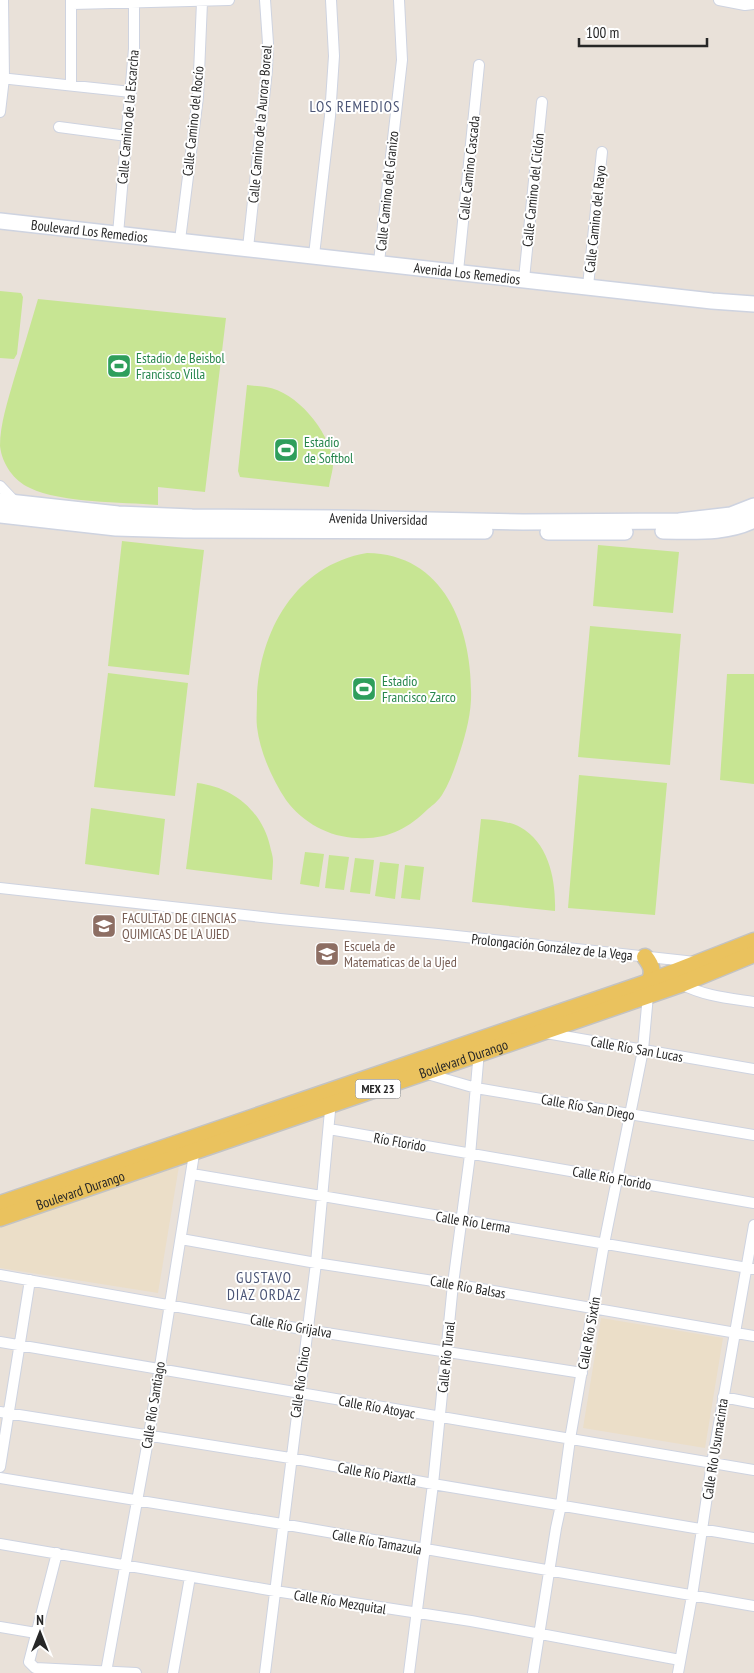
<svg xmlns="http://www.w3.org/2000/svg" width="754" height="1673" viewBox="0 0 754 1673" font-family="'PT Sans Narrow',sans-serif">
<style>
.education{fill:#ebdec8}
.pitch{fill:#c7e593}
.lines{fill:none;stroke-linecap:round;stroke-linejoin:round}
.street-casing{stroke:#ced3e0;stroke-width:12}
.secondary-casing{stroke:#ced3e0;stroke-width:18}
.primary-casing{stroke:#c3c3c3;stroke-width:19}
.street{stroke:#fff;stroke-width:10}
.secondary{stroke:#fff;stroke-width:15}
.primary{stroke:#eac25e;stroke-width:16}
.labels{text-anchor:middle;stroke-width:4;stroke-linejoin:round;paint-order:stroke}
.shield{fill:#fff;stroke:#686868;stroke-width:1}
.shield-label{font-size:12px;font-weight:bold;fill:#272727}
.street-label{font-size:14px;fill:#272727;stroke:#fff}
.leisure-label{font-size:14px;fill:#27864d;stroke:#fff;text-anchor:start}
.education-label{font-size:14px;fill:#785e54;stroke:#fff;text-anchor:start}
.neighbourhood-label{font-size:15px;letter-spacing:1px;fill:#4a5475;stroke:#fff}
</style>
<rect width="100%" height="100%" fill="#e9e1d9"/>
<path class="education" d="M179,1166L158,1293L0,1268V1226Z
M601,1318L723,1338L705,1448L583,1428Z"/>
<path class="pitch" d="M0,291L21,293L23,297L17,354L14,359L0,358Z
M38,299L226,318L205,492L158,487V505C122,502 61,503 30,488C14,481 2,464 0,446C0,424 8,400 14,379C22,353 30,326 38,299Z
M247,385C253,386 260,386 266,387C297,392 328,430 333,460C334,468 330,479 329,487L240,477L238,471Z
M122,541L204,550L189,675L108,666Z
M598,545L679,552L673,613L593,606Z
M367,553C447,554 473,632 471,700C470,720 464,740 458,758C454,770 449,784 442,795C439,800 433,805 428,809C408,829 386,840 357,838C329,837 303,823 286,800C272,779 260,752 257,727C256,718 257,708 257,699C259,631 296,565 367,553Z
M590,626L681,634L670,765L578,757Z
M108,673L188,683L175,796L94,787Z
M727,674H754V784L720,780Z
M579,775L667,783L655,915L568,908Z
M197,783C233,787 262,811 270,846C271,851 273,856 273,861C273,867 272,874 272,880L186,869Z
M91,808L165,819L159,875L85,864Z
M481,819C494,820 508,821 520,827C549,843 556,880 555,911L472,902Z
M305,852L324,854L319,887L300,884Z
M329,855L349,857L344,890L325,888Z
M355,858L374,860L370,894L350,892Z
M380,862L399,864L395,899L375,896Z
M405,865L424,867L420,900L401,898Z"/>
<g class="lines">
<defs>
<path id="street" d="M719,0L745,5L754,4
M72,4L229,0
M0,78L131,92
M71,85V0
M0,112L4,78L3,0
M59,127L127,136
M118,234L134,49V0
M180,240L198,97L202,2
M248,248L267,70L268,43L265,0
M314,255L330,116L334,56L331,0
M379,262L402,60L399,0
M458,271L479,65
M524,279L542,102
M588,286L602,152
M0,486L17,504
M0,888L280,919L438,934L695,962
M681,984C704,996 728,998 754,1002
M546,1033L754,1069
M424,1073L476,1088L754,1135
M329,1129L754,1203
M192,1174L754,1269
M181,1239L316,1263L453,1284L754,1336
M0,1275L307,1330L582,1373
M0,1342L754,1470
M723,1397L754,1403
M0,1412L290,1458L433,1484L754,1538
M0,1467L30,1280
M0,1478L282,1524L754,1606
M0,1544L275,1591L471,1621L680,1660
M57,1553L29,1662L35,1668L136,1673
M0,1627L36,1633
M106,1672L149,1435L195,1148
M173,1673L190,1577
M265,1673L316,1263L331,1100
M409,1673L433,1484L453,1284L470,1155L479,1051
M533,1673L556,1528L561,1505L570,1439L604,1244L643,1050L648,995
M678,1673L692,1596L712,1463L754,1225"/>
<g id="secondary">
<path id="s1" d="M0,221L712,301L754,304"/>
<path id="s2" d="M0,501L118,514L192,517L337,518L523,522L679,521L731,515L754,506"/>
<path d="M0,515L116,528L184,530L485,531"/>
<path d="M663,531C693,531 727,534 754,520"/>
<path d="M548,532H625"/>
</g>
<g id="primary">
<path d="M645,957C652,966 654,972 649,982"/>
<path d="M0,1204L649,982L754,941"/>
<path id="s3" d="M0,1218L542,1032L681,984L754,954"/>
</g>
</defs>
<use href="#street" class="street-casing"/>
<use href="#secondary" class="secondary-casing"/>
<use href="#primary" class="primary-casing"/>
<use href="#street" class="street"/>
<use href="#secondary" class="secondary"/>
<use href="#primary" class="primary"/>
</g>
<defs>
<symbol id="stadium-square" viewBox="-11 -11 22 22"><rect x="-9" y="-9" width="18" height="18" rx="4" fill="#2e9e5b" stroke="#fff"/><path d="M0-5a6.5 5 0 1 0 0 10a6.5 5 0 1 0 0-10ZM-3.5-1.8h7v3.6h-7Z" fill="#fff"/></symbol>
<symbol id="school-square" viewBox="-11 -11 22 22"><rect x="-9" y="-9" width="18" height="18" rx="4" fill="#8d6e63" stroke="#fff"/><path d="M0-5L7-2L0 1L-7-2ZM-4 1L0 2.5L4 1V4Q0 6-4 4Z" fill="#fff"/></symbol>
</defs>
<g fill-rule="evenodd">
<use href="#stadium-square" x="105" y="352" width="28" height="28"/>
<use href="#stadium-square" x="272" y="436" width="28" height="28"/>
<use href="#stadium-square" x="350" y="675" width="28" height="28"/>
<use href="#school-square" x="90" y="912" width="28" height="28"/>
<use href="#school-square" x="313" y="940" width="28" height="28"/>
</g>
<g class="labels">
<rect class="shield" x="355.5" y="1079.5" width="45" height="19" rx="4"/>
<g class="shield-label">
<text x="378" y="1093">MEX 23</text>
</g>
<g class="street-label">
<text transform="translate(128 117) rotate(-85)" y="5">Calle Camino de la Escarcha</text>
<text transform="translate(193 121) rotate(-84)" y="5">Calle Camino del Rocío</text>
<text transform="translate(260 124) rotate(-85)" y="5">Calle Camino de la Aurora Boreal</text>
<text transform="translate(469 168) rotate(-84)" y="5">Calle Camino Cascada</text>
<text transform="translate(533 190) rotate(-84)" y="5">Calle Camino del Ciclón</text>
<text transform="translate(387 191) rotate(-84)" y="5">Calle Camino del Granizo</text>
<text transform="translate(595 219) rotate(-84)" y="5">Calle Camino del Rayo</text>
<text dy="5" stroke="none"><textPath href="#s1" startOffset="90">Boulevard Los Remedios</textPath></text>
<text dy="5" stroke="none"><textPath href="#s1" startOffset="470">Avenida Los Remedios</textPath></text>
<text dy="5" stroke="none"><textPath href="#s2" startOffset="379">Avenida Universidad</textPath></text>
<text transform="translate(552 947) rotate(6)" y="5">Prolongación González de la Vega</text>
<text transform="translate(637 1049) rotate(10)" y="5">Calle Río San Lucas</text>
<text dy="5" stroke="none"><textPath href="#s3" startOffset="490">Boulevard Durango</textPath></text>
<text transform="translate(588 1107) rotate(10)" y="5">Calle Río San Diego</text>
<text transform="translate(400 1142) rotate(10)" y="5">Río Florido</text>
<text transform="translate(612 1178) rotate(10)" y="5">Calle Río Florido</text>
<text dy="5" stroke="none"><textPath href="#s3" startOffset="85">Boulevard Durango</textPath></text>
<text transform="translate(473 1222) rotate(9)" y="5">Calle Río Lerma</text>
<text transform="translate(468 1287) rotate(10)" y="5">Calle Río Balsas</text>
<text transform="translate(291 1326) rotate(10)" y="5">Calle Río Grijalva</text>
<text transform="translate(589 1333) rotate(-80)" y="5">Calle Río Sixtín</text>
<text transform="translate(446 1357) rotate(-84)" y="5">Calle Río Tunal</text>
<text transform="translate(300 1382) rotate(-82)" y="5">Calle Río Chico</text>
<text transform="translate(153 1405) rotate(-81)" y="5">Calle Río Santiago</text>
<text transform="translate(377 1407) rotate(10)" y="5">Calle Río Atoyac</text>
<text transform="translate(715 1449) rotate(-81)" y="5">Calle Río Usumacinta</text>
<text transform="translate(377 1474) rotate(10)" y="5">Calle Río Piaxtla</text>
<text transform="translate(377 1542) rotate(10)" y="5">Calle Río Tamazula</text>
<text transform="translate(340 1602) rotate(9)" y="5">Calle Río Mezquital</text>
</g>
<g class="leisure-label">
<text x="136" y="363">Estadio de Beisbol<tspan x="136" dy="16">Francisco Villa</tspan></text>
<text x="304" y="447">Estadio<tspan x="304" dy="16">de Softbol</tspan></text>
<text x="382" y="686">Estadio<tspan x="382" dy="16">Francisco Zarco</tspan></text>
</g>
<g class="education-label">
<text x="122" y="923">FACULTAD DE CIENCIAS<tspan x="122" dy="16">QUIMICAS DE LA UJED</tspan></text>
<text x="344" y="951">Escuela de<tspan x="344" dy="16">Matematicas de la Ujed</tspan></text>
</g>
<g class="neighbourhood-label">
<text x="355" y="112">LOS REMEDIOS</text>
<text x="264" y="1283">GUSTAVO<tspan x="264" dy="17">DIAZ ORDAZ</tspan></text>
</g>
</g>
<g transform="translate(40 1633)" stroke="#ffffff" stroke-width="4" paint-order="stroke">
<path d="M0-4L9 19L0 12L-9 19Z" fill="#272727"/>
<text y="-8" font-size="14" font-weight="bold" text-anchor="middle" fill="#272727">N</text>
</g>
<path d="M579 38v8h128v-8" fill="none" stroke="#272727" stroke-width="2.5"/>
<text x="586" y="38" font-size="15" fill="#272727" stroke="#ffffff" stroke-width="4" paint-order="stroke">100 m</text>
</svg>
